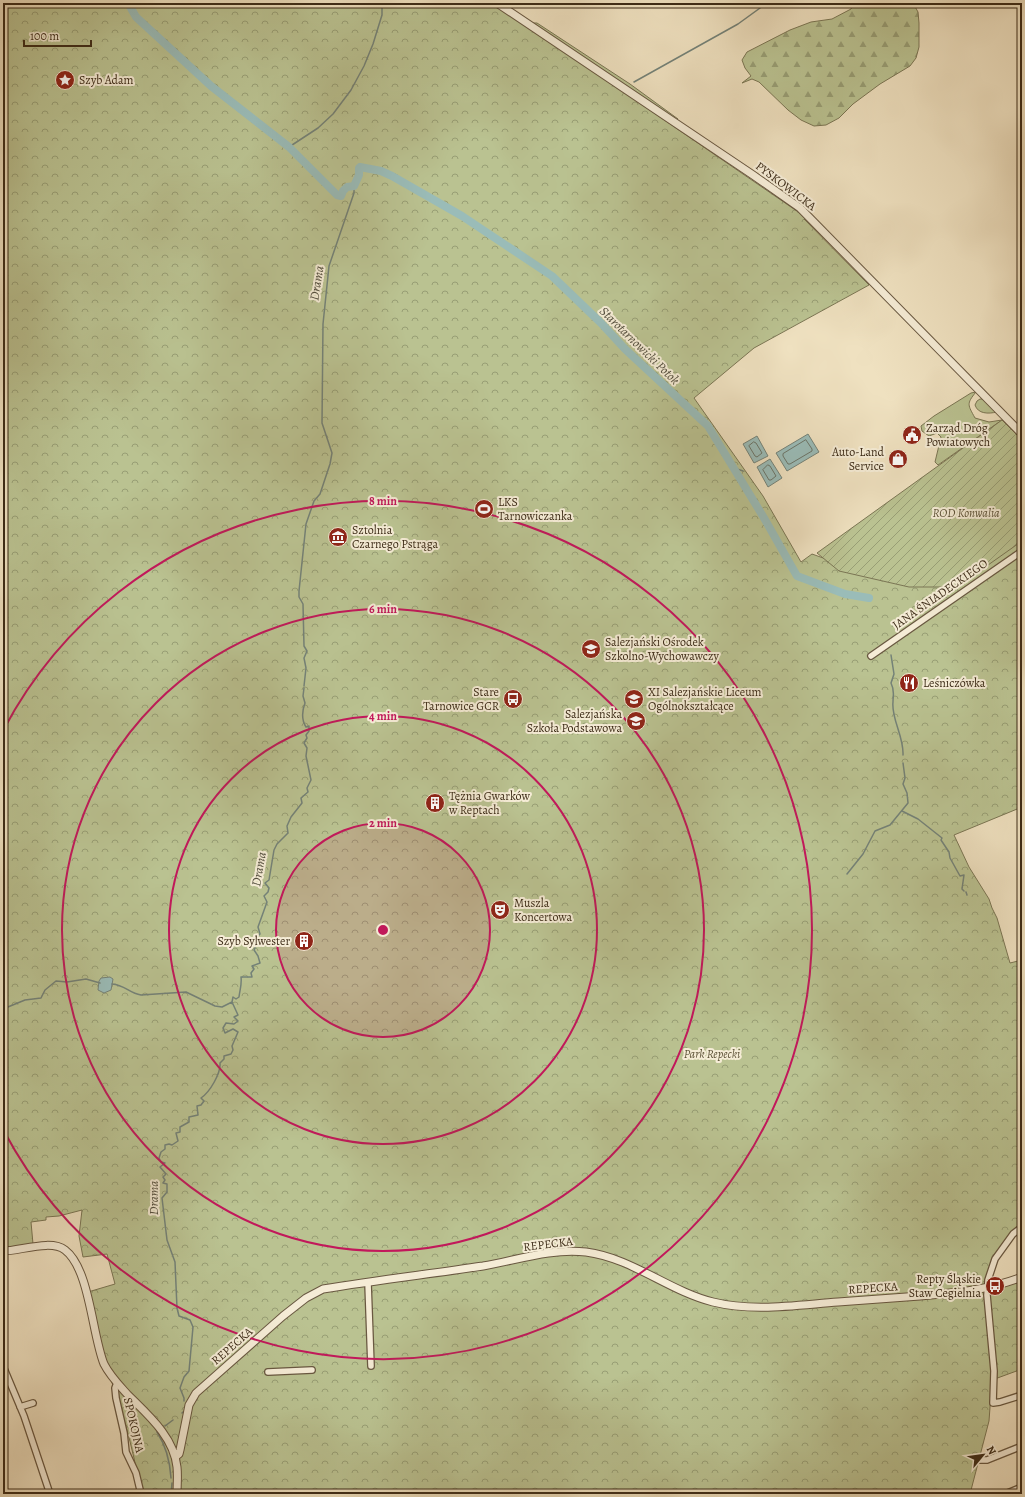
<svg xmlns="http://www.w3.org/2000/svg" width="1025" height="1497" viewBox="0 0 1025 1497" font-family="Alegreya,serif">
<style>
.grass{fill:#bac291;stroke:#7b7654}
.forest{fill:url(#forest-firs);stroke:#7b7654}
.park{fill:url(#park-crowns);stroke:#7b7654}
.garden{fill:url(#garden-furrows);stroke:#7b7654}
.water{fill:#9abcb8;stroke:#748278}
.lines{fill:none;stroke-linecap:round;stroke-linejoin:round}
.shore{stroke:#6b7468;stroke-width:1}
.stream{stroke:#748278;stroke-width:1.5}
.river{stroke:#9abcb8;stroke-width:8}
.minor-casing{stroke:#695841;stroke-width:8}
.tertiary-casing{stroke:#695841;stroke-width:9}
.minor{stroke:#f5ecd6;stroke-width:5.5}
.tertiary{stroke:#f5ecd6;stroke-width:7}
.ring{fill:none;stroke:#c2185b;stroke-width:2}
.labels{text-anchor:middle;stroke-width:4;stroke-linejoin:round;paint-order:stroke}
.poi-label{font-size:12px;fill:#3c2b17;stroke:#f5ecd6;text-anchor:start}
.street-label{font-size:12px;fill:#3c2b17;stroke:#f5ecd6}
.park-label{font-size:12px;font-style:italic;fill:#5c5136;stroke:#f5ecd6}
.water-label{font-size:13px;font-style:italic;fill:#544f3f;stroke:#f5ecd6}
.centre{fill:#c2185b;stroke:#f5ecd6;stroke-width:2}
.ring-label{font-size:12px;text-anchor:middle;font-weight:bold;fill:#c2185b;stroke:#f5ecd6;stroke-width:4;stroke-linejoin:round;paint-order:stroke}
</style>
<defs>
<pattern id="forest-firs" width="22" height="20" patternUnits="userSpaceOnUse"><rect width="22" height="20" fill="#bac291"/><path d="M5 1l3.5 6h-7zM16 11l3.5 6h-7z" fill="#989e75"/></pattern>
<pattern id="park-crowns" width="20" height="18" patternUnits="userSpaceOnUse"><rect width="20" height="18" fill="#bac291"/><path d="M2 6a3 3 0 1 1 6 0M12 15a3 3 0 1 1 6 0" fill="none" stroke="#989e75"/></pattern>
<pattern id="garden-furrows" width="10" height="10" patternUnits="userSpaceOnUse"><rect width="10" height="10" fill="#bac291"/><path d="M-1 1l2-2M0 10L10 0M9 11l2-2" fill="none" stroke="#989e75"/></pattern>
</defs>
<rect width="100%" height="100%" fill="#efe1c0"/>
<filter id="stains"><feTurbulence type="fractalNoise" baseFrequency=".005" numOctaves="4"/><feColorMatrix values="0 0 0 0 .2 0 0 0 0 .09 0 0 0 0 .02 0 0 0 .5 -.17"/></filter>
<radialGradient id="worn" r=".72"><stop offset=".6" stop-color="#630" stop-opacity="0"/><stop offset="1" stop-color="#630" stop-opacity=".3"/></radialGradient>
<path class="grass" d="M533,23H537L630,84L678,119L675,120Z
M976,392C966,404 968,405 975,418L989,422L1002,420L938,465L935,462L941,437L937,433L929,436L922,431L921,426L934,416L971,393Z
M980,399H984L997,412C988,414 978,414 975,405L977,401Z"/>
<path class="forest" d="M854,3H913L918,12L919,23V47L916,58L910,66L880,84L853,104L839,118L826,125L814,126L801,120L788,110L759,82L752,79L742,83L751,76L745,68L742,60L747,52L790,30L811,22L832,19L851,9Z"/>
<path class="park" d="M3,3H494L807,218L804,219L869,285L754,348L694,398L763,496L801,562L812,554L840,564L1022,531V807L954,835L969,867L989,899L992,908L997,918L1010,963L1022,960V1222L990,1267L985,1293L1022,1279V1369L992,1380L989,1421L970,1494H140C135,1447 118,1402 104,1358C97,1337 93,1314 88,1292L115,1284L107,1254L83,1257L79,1236L82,1210L59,1216L46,1217V1220L31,1222L33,1244L3,1248Z"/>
<path class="garden" d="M1002,420L1022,440V541L957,587H909L839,571L817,553Z"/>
<path class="water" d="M808,434L819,452L787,471L776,453Z
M757,436L768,456L754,463L743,444Z
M770,459L782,478L768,487L757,467Z
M110,977L113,979L111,990L104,993L98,990L99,981L101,978Z"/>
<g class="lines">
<path class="shore" d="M806,440L812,449V451L790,464H788L783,456V454Z
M754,442L756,443L762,453L757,457L755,456L749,446Z
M768,465L770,466L776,476L771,480H769L763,470Z"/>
<path class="stream" d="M634,82L738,24L767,3
M289,147L318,128L333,114L351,90L364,66L373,44L382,15V3
M734,468L743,471
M891,655L894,674L891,683C895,691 893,694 893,702C891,718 904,737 903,755
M304,686L306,668L304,658L307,651L304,646L303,604L299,597V591L306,524L314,501L320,494L330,464L332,453L322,423L323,324L329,266L354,193V186
M902,811L918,819L942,838L941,840L949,852L950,858L960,876L964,875L962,889L964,891
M847,874L863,854L875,831L890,825L908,803L907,793L903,784L905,778L903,763
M966,892L967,895
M112,984C125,985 129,993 141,995L186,992L215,1006L222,1007L232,1002
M3,1009L25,1000L41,998L45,990L56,981L67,982L86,979L100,983
M184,1401V1398L180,1388L184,1377L189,1371L193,1327L190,1320L179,1316L177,1308L175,1262L167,1240L162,1198L167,1192V1184L163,1183L165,1180L163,1177L166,1174L160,1167L165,1163L161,1162L159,1158L161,1152L165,1149V1145L169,1144L172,1145L178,1141L176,1133L180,1132V1127L189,1122V1117L198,1115L197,1106L201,1105L204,1101L201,1098C210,1092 221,1073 220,1063L224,1059V1056L231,1054L233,1050L232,1046L238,1032L233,1029L225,1033L223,1028L226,1023L234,1024L238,1021L234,1017L238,1015L232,1002L233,997L236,999L239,997C240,989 242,984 241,977H252L251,973L254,969L252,966L260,963L258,956L254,950L258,942L257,937L260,934L258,927L267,902L264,896L268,892L269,888L265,883L269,880L274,850L277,844L288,833L287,826L291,817L302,803L301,798L308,792L307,788L311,780L306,756L307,748L304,743L307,738L306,735L309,731V726L306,727C301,719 302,711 305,703L303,696L304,688
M182,1413L183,1412
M165,1426L173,1420
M157,1432C166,1446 170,1461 171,1478
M171,1494L172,1483"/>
<path class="river" d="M128,3L136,17L211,86L289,147L337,195L341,196L343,191L347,187L354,186L359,175V168L360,167L381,171L392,176L462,216L552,276L601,323L625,349L708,426L764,518L797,576L845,594L869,598"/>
<defs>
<path id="minor" d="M871,656L1022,551
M1022,1227L1013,1234L995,1259L988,1280L987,1295L994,1371L993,1403L1000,1402L1022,1395
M368,1283L371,1366
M3,1366L24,1416L50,1494
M268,1372L312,1370
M117,1383L115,1388L116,1398L124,1433L126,1452L136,1473L141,1494
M20,1407L33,1403
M980,1460H987L1022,1446
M1005,1494L1022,1487"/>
<path id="tertiary" d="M497,3L753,175L800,208L1022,434
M3,1251C20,1251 51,1239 65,1250C90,1269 92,1335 104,1364C110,1376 119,1385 128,1395C148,1415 174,1437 177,1467C178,1476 177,1485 177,1494
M175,1457L179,1454L180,1450L189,1405L196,1393L283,1316L306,1298L323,1289C377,1280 430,1274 483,1266C517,1260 552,1248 586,1252C632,1258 669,1291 713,1302C753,1312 797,1305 838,1302C865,1300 893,1298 920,1296C956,1293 988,1290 1022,1277"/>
</defs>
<use href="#minor" class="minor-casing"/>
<use href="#tertiary" class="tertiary-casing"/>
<use href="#minor" class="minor"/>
<use href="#tertiary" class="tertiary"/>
</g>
<circle cx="383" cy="930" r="107" fill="#c2185b" fill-opacity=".12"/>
<g class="ring">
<circle cx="383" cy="930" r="107"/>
<circle cx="383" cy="930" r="214"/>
<circle cx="383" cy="930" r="321"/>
<path d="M4 729A429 429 0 1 1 4 1131"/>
</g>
<defs>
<symbol id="sight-disc" viewBox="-11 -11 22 22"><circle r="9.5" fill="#8f2418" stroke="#f5ecd6"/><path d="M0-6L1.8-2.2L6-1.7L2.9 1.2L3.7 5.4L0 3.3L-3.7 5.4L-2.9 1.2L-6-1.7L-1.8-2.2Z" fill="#fff"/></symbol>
<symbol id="civic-disc" viewBox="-11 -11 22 22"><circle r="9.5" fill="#8f2418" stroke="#f5ecd6"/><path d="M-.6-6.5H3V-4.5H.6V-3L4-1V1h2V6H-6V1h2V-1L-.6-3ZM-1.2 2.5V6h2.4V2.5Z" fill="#fff"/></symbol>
<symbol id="shop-disc" viewBox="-11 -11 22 22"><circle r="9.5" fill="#8f2418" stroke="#f5ecd6"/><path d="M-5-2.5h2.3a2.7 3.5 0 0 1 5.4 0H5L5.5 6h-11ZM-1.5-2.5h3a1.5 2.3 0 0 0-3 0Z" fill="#fff"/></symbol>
<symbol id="stadium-disc" viewBox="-11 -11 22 22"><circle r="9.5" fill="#8f2418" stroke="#f5ecd6"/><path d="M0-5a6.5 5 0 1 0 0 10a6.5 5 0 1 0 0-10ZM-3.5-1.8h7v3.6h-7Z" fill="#fff"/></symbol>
<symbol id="museum-disc" viewBox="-11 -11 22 22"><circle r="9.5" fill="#8f2418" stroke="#f5ecd6"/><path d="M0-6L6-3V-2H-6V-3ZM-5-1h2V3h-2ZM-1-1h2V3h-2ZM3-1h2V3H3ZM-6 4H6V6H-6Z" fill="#fff"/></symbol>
<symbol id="school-disc" viewBox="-11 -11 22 22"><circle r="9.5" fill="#8f2418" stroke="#f5ecd6"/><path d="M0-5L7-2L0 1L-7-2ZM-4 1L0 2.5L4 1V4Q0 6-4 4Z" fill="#fff"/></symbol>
<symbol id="restaurant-disc" viewBox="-11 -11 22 22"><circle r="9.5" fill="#8f2418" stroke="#f5ecd6"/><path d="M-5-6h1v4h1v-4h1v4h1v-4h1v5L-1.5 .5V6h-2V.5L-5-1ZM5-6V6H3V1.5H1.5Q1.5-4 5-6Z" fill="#fff"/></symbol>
<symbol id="bus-disc" viewBox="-11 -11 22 22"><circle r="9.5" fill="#8f2418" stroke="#f5ecd6"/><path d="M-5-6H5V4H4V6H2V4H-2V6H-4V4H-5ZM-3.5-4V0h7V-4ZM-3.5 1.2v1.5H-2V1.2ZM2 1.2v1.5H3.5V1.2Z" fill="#fff"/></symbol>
<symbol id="building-disc" viewBox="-11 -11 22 22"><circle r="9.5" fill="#8f2418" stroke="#f5ecd6"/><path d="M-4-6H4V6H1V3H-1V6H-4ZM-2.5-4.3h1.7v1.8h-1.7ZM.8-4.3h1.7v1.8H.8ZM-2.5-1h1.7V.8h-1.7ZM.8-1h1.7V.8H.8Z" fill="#fff"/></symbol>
<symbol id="theatre-disc" viewBox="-11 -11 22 22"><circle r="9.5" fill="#8f2418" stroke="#f5ecd6"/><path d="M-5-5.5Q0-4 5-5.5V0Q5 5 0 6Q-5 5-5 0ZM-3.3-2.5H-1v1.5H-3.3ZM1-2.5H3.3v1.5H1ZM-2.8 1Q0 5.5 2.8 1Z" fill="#fff"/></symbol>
</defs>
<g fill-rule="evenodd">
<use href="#sight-disc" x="54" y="69" width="22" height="22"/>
<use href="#civic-disc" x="901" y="424" width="22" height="22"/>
<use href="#shop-disc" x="887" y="448" width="22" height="22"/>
<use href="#stadium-disc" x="473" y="498" width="22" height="22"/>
<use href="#museum-disc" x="327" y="526" width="22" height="22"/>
<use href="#school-disc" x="580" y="638" width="22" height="22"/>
<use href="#restaurant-disc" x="898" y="672" width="22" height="22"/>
<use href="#bus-disc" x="502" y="688" width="22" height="22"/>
<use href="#school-disc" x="623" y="688" width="22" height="22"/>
<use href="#school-disc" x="625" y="710" width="22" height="22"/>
<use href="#building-disc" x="424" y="792" width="22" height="22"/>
<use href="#theatre-disc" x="489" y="899" width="22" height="22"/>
<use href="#building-disc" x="293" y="930" width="22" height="22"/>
<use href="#bus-disc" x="984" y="1275" width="22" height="22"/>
</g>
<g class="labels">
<g class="poi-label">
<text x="79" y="84">Szyb Adam</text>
<text x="926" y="432">Zarząd Dróg<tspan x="926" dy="14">Powiatowych</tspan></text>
<text x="884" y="456" text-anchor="end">Auto-Land<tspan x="884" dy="14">Service</tspan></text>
<text x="498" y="506">LKS<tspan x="498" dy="14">Tarnowiczanka</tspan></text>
<text x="352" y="534">Sztolnia<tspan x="352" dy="14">Czarnego Pstrąga</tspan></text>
<text x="605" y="646">Salezjański Ośrodek<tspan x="605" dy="14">Szkolno-Wychowawczy</tspan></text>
<text x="923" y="687">Leśniczówka</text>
<text x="499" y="696" text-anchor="end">Stare<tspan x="499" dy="14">Tarnowice GCR</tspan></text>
<text x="648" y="696">XI Salezjańskie Liceum<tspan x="648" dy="14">Ogólnokształcące</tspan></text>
<text x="622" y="718" text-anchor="end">Salezjańska<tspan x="622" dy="14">Szkoła Podstawowa</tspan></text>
<text x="449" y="800">Tężnia Gwarków<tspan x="449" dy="14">w Reptach</tspan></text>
<text x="514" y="907">Muszla<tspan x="514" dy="14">Koncertowa</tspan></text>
<text x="290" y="945" text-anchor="end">Szyb Sylwester</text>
<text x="981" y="1283" text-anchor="end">Repty Śląskie<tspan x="981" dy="14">Staw Cegielnia</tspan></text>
</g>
<g class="street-label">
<text transform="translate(786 186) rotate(37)" y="4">PYSKOWICKA</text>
<text transform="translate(940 594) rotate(-35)" y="4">JANA ŚNIADECKIEGO</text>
<text transform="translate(548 1244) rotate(-7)" y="4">REPECKA</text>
<text transform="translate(873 1288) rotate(-4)" y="4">REPECKA</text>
<text transform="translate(232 1346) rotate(-41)" y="4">REPECKA</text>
<text transform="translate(134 1425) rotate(77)" y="4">SPOKOJNA</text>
</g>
<g class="park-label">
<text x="966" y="517">ROD Konwalia</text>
<text x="712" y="1058">Park Repecki</text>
</g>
<g class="water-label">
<text transform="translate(316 283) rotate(-81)" y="5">Drama</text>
<text transform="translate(640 345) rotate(44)" y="5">Starotarnowicki Potok</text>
<text transform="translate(258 869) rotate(-80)" y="5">Drama</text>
<text transform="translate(153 1198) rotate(-90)" y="5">Drama</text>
</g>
</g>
<circle cx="383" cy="930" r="6" class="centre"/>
<g class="ring-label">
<text x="383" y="505">8 min</text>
<text x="383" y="613">6 min</text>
<text x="383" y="720">4 min</text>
<text x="383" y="827">2 min</text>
</g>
<rect width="1025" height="1497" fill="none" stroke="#efe1c0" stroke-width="16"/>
<rect x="4" y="4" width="1017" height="1489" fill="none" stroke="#3c2b17" stroke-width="2"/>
<rect x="8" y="8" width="1009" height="1481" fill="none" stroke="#3c2b17"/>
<g transform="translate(983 1455) rotate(61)" stroke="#f5ecd6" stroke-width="3" paint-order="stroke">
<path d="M0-3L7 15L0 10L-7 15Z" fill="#3c2b17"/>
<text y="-6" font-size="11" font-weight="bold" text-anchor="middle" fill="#3c2b17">N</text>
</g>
<path d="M24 40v6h67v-6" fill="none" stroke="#3c2b17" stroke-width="2"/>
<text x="30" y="40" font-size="12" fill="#3c2b17" stroke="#f5ecd6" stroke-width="3" paint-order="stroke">100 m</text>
<rect width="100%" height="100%" filter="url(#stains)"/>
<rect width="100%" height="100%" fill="url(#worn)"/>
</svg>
